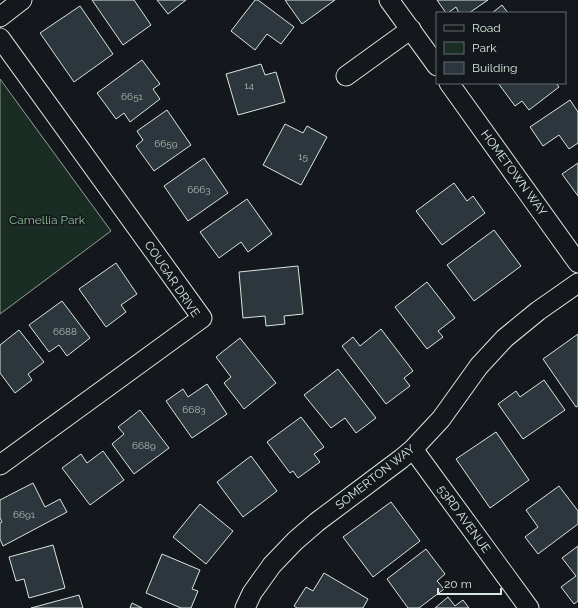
<svg xmlns="http://www.w3.org/2000/svg" width="578" height="608" viewBox="0 0 578 608" font-family="Raleway,sans-serif">
<style>
.green{fill:#1a2d24;stroke:#939e99}
.building{fill:#2c363c;stroke:#d8e6dc}
.lines{fill:none;stroke-linecap:round;stroke-linejoin:round}
.street-casing{stroke:#d8e6dc;stroke-width:21}
.street{stroke:#14181c;stroke-width:19}
.labels{text-anchor:middle;stroke-width:3;stroke-linejoin:round;paint-order:stroke}
.number-label{font-size:10px;fill:#adbab4}
.street-label{font-size:12px;fill:#d8e6dc;stroke:#14181c}
.park-label{font-size:12px;fill:#8ac095;stroke:#14181c}
</style>
<rect width="100%" height="100%" fill="#14181c"/>
<path class="green" d="M0,79L111,231L0,314Z"/>
<path class="building" d="M92,0H134L151,25L123,45Z
M157,0H186L168,14Z
M255,0H258L294,27L281,44L267,34L255,50L231,31Z
M285,0H335L302,24Z
M437,0H488L469,13H459L456,7L448,13H446Z
M502,5L508,13H492Z
M80,6L113,54L74,82L40,33Z
M142,60L160,84L153,89L160,99L130,122L124,113L116,119L97,93Z
M261,64L265,75L276,72L285,102L238,115L226,74Z
M498,83H556L559,87L529,110L522,101L515,106Z
M570,100L578,112V143L569,149L559,135L543,146L530,127Z
M167,110L191,145L154,171L136,146L143,140L137,131Z
M285,124L303,133L307,126L327,137L301,185L263,165Z
M204,158L228,193L188,221L164,186Z
M578,163V196L562,174Z
M454,183L467,201L473,196L485,213L442,245L416,211Z
M247,199L272,234L248,252L241,242L219,258L200,232Z
M494,230L521,266L474,301L447,265Z
M116,263L137,294L121,305L126,312L106,327L79,289Z
M298,266L303,314L284,316L285,324L266,326L265,316L243,318L239,272Z
M427,282L455,318L438,331L443,337L427,349L395,307Z
M62,301L90,338L67,356L59,345L49,352L29,325Z
M381,329L413,371L404,378L410,386L386,404L342,346L353,337L360,346Z
M19,330L44,362L28,374L32,380L15,393L0,373V345Z
M578,334V406L576,407L543,359Z
M240,338L276,383L244,409L224,383L231,377L216,357Z
M338,369L376,418L356,433L345,418L331,428L304,395Z
M544,380L565,410L523,439L498,404L516,391L520,397Z
M207,384L227,414L192,438L166,401L183,389L188,397Z
M140,410L169,448L134,474L112,444L124,434L118,427Z
M301,417L324,447L314,454L320,462L298,478L293,471L290,473L267,442Z
M496,432L529,480L490,508L456,459Z
M103,451L124,480L90,505L62,468L81,454L87,463Z
M251,456L277,491L243,517L217,482Z
M33,483L45,507L60,499L67,512L3,546L0,539V523L2,522L0,518V500Z
M559,486L578,511V524L538,554L525,537L538,527L526,510Z
M391,502L420,541L373,577L343,537Z
M200,504L233,531L206,564L173,537Z
M53,545L65,588L29,598L24,579L16,581L9,557Z
M578,546V601L574,604L561,587L576,576L562,558Z
M426,549L445,574L437,581L444,589L419,608H408L387,579Z
M162,554L200,570L192,589L198,591L191,608H181L146,593Z
M324,573L368,599L363,608H297L294,606L306,587L313,591Z
M79,595L83,608H31Z
M448,597L455,606L463,600L469,608H435Z
M132,603L142,608H130Z"/>
<g class="lines">
<defs>
<path id="street" d="M389,0L437,66
M0,17L22,0
M0,38L202,318L0,465
M346,76L411,29
M449,83L578,263
M413,449L529,608
M245,608L252,593L272,565L295,541L317,522L401,459L413,449L441,419L479,366L505,338L538,311L578,283"/>
</defs>
<use href="#street" class="street-casing"/>
<use href="#street" class="street"/>
</g>
<g class="labels">
<g class="number-label">
<text x="249" y="89">14</text>
<text x="132" y="100">6651</text>
<text x="166" y="147">6659</text>
<text x="303" y="160">15</text>
<text x="199" y="193">6663</text>
<text x="65" y="335">6688</text>
<text x="194" y="413">6683</text>
<text x="144" y="449">6689</text>
<text x="24" y="518">6691</text>
</g>
<g class="street-label">
<text transform="translate(514 173) rotate(54)" y="4">HOMETOWN WAY</text>
<text transform="translate(172 279) rotate(56)" y="4">COUGAR DRIVE</text>
<text transform="translate(375 477) rotate(-38)" y="4">SOMERTON WAY</text>
<text transform="translate(464 519) rotate(54)" y="4">53RD AVENUE</text>
</g>
<g class="park-label">
<text x="47" y="224">Camellia Park</text>
</g>
</g>
<rect x="436" y="12" width="130" height="72" fill="#14181c" stroke="#626a69"/>
<rect x="444" y="25" width="20" height="6" fill="#14181c" stroke="#626a69"/>
<text x="472" y="32" font-size="12" fill="#d8e6dc">Road</text>
<rect x="444" y="42" width="20" height="12" fill="#1a2d24" stroke="#626a69"/>
<text x="472" y="52" font-size="12" fill="#d8e6dc">Park</text>
<rect x="444" y="62" width="20" height="12" fill="#2c363c" stroke="#626a69"/>
<text x="472" y="72" font-size="12" fill="#d8e6dc">Building</text>
<path d="M438 588v6h63v-6" fill="none" stroke="#d8e6dc" stroke-width="2"/>
<text x="444" y="588" font-size="12" fill="#d8e6dc" stroke="#14181c" stroke-width="3" paint-order="stroke">20 m</text>
</svg>
